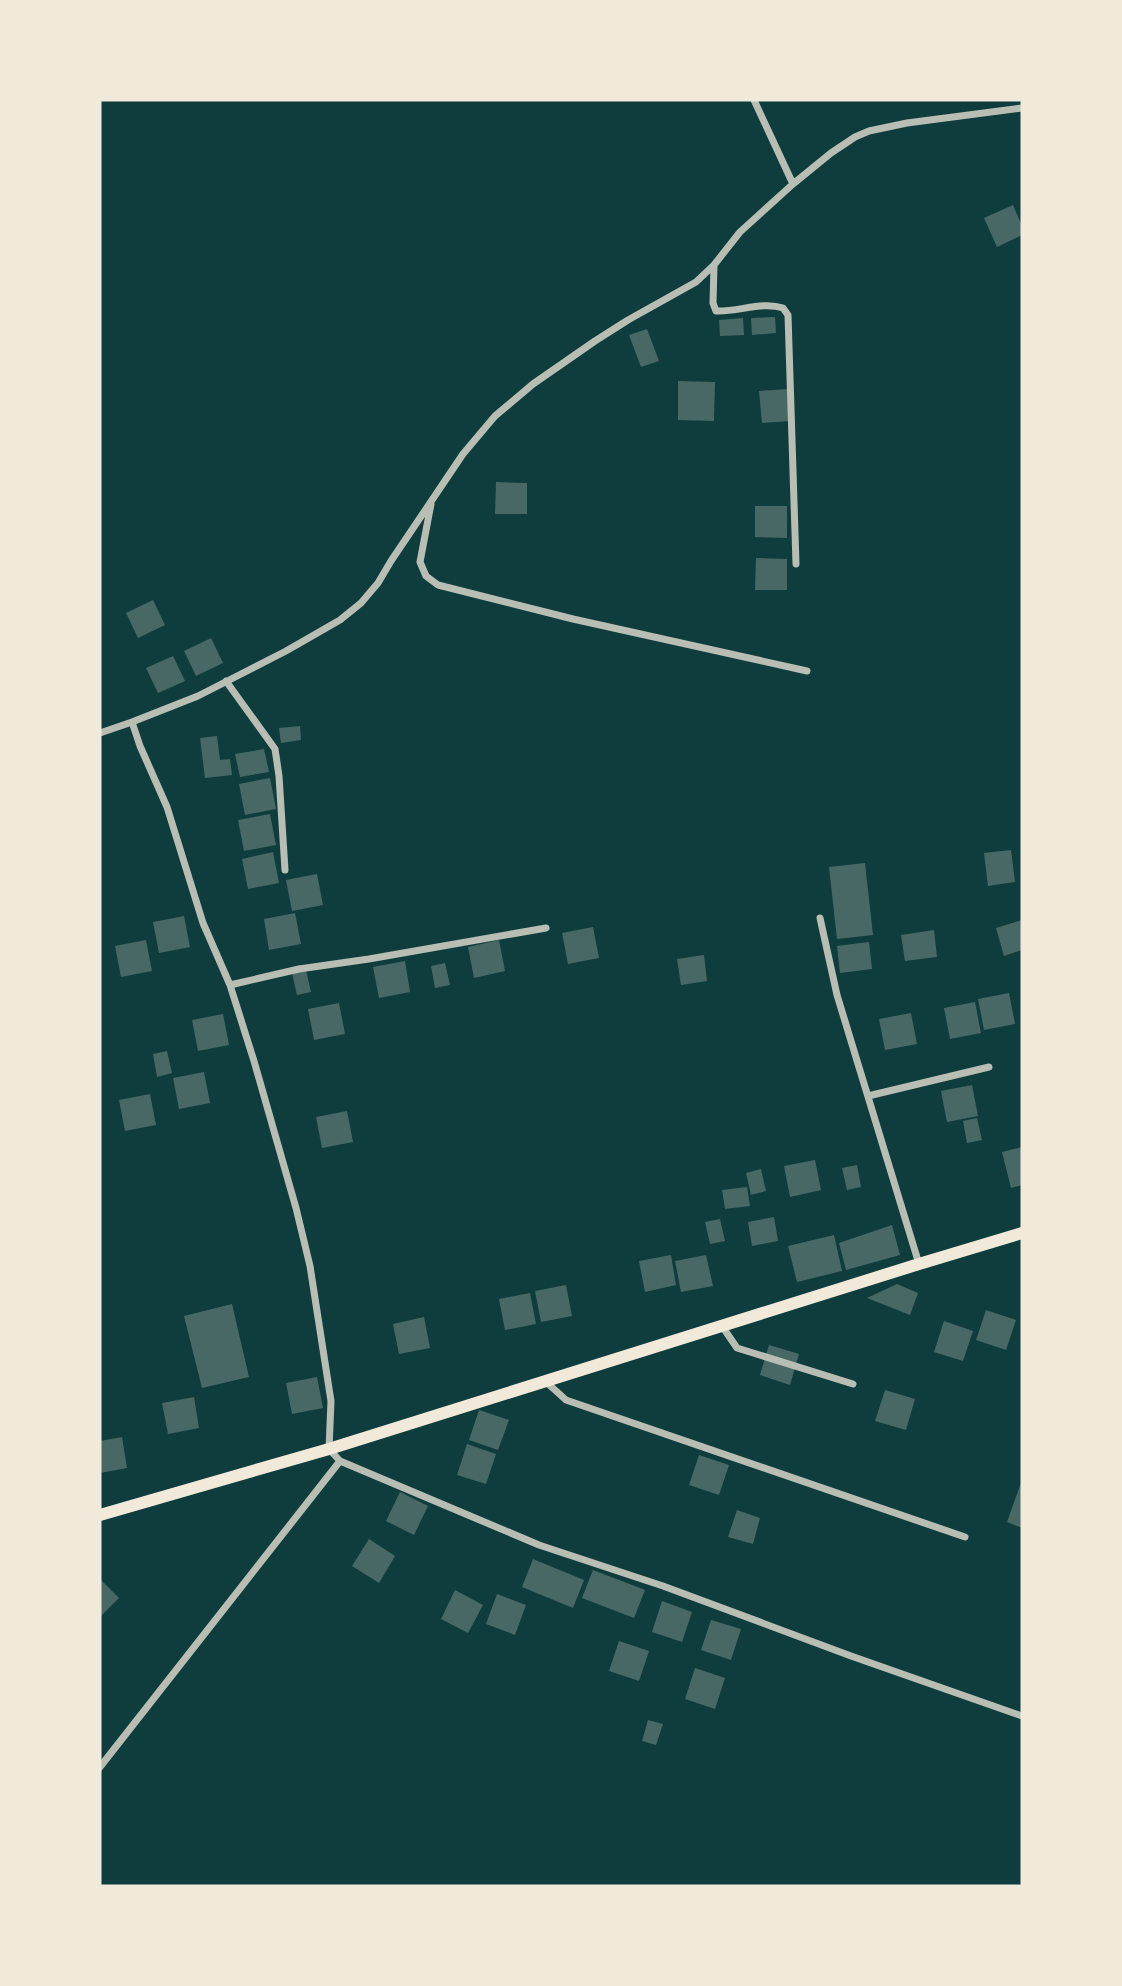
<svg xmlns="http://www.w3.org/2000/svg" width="1122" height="1986" viewBox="0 0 1122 1986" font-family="Rubik,sans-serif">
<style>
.building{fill:#486865}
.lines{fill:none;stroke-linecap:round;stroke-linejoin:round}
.minor{stroke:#b8beb3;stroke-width:7}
.secondary{stroke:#f1e9da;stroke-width:12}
</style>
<rect width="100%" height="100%" fill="#0f3d3e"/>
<path class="building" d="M1013,205L1022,226V235L997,247L984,218Z
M775,317L776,333L752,335L751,318Z
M743,318L744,335L720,336L719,320Z
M647,329L659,361L641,367L629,335Z
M678,381L715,382L714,421L678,420Z
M788,389L790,421L762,423L759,391Z
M496,482L527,483V514H495Z
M755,506H787V538L755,537Z
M756,558L787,559V590H755Z
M153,600L165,625L138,638L126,613Z
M211,638L223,663L196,676L184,651Z
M173,656L185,681L158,693L146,668Z
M300,726L301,740L281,743L279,728Z
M217,736L220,760L230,759L232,775L205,778L200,738Z
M264,749L269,772L240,777L235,754Z
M270,778L276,809L245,815L239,784Z
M270,814L276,845L244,851L238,820Z
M1011,850L1015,882L988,886L984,853Z
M273,852L279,883L248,889L242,859Z
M865,863L873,935L837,939L829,867Z
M317,874L323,905L292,911L286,880Z
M295,913L301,944L269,950L264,919Z
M184,916L190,947L159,953L153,922Z
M1022,920V950L1004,956L996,928Z
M593,927L599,958L568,964L562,933Z
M934,930L937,957L905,961L901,935Z
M146,940L152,971L121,977L115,946Z
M499,940L505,971L474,978L468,947Z
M869,942L872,969L840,973L837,946Z
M704,955L707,981L681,985L677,959Z
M405,961L410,992L379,998L373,967Z
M445,963L450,985L435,988L431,966Z
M306,970L311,992L297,995L292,973Z
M1009,993L1015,1024L984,1030L978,999Z
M975,1002L981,1033L950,1039L944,1008Z
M339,1003L345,1034L314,1040L308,1009Z
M911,1013L917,1044L885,1050L879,1019Z
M223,1014L229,1045L198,1051L192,1020Z
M167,1051L172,1073L157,1077L153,1054Z
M204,1072L210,1103L179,1109L173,1078Z
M972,1085L978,1116L947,1122L941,1091Z
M150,1094L156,1125L125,1131L119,1100Z
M347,1111L353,1142L322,1148L316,1117Z
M977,1118L982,1140L967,1143L963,1121Z
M1022,1147V1185L1011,1188L1002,1152Z
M815,1160L821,1190L790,1197L784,1166Z
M857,1165L861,1187L847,1190L842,1168Z
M761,1169L766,1191L751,1195L746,1173Z
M747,1187L750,1206L725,1209L722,1190Z
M774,1217L778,1241L752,1246L748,1222Z
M720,1219L725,1241L710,1244L705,1222Z
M892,1225L900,1255L846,1270L839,1243Z
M834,1235L842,1271L797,1282L788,1246Z
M671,1255L676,1285L645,1292L639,1261Z
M706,1255L713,1286L681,1292L675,1261Z
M897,1284L918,1293L910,1315L867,1298Z
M566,1285L572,1316L541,1322L535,1291Z
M530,1293L536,1324L505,1330L499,1299Z
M232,1304L249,1377L202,1388L184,1316Z
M986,1310L1016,1320L1006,1350L976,1340Z
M424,1317L430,1348L399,1354L393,1324Z
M944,1321L973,1331L963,1361L934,1352Z
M769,1345L799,1354L790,1385L760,1375Z
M317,1377L323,1408L292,1414L286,1383Z
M885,1390L915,1399L906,1430L875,1421Z
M194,1397L199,1428L168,1434L162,1403Z
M479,1410L509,1420L498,1450L469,1440Z
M122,1437L127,1468L100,1473V1441Z
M467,1444L496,1454L486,1484L457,1475Z
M699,1455L729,1465L719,1495L689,1485Z
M1022,1480V1528L1007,1522Z
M400,1492L428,1506L414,1535L386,1521Z
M737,1510L760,1518L753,1544L728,1537Z
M369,1539L395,1556L379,1583L352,1566Z
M533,1559L584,1580L573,1608L522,1587Z
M593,1570L645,1590L634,1618L582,1598Z
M100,1579L119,1598L100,1617Z
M455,1590L483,1605L468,1633L441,1619Z
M497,1594L526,1605L515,1635L486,1624Z
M662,1601L692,1612L682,1642L652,1632Z
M711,1620L741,1629L731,1660L701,1650Z
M619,1641L649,1651L639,1681L609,1671Z
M695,1668L725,1678L715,1709L685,1699Z
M648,1720L663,1724L656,1745L642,1741Z"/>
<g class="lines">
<path class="minor" d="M754,100L793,184
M714,266L713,303L716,311C738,312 763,301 783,308L788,315L796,564
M431,504L420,562L426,576L438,585L573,619L807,671
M226,681L275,749L279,776L285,870
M132,722L140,746L167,807L203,923L230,985L254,1061L296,1208L310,1266L331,1401L329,1449L340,1461L539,1545L663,1586L851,1656L1022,1716
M100,733L132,722L198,696L286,651L340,620L361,603L378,583L391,561L463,454L495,416L533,384L595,341L628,320L696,282L714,265L740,232L793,184L831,153L855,137L869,131L907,123L1022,108
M820,918L837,995L919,1264
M230,985L299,969L369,959L546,928
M868,1096L989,1067
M722,1326L737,1348L853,1384
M545,1381L566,1400L965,1537
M100,1767L340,1461"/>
<path class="secondary" d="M100,1515L329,1449L919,1264L1022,1233"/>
</g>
<rect width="1122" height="1986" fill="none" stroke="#f1e9da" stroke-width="203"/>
</svg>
